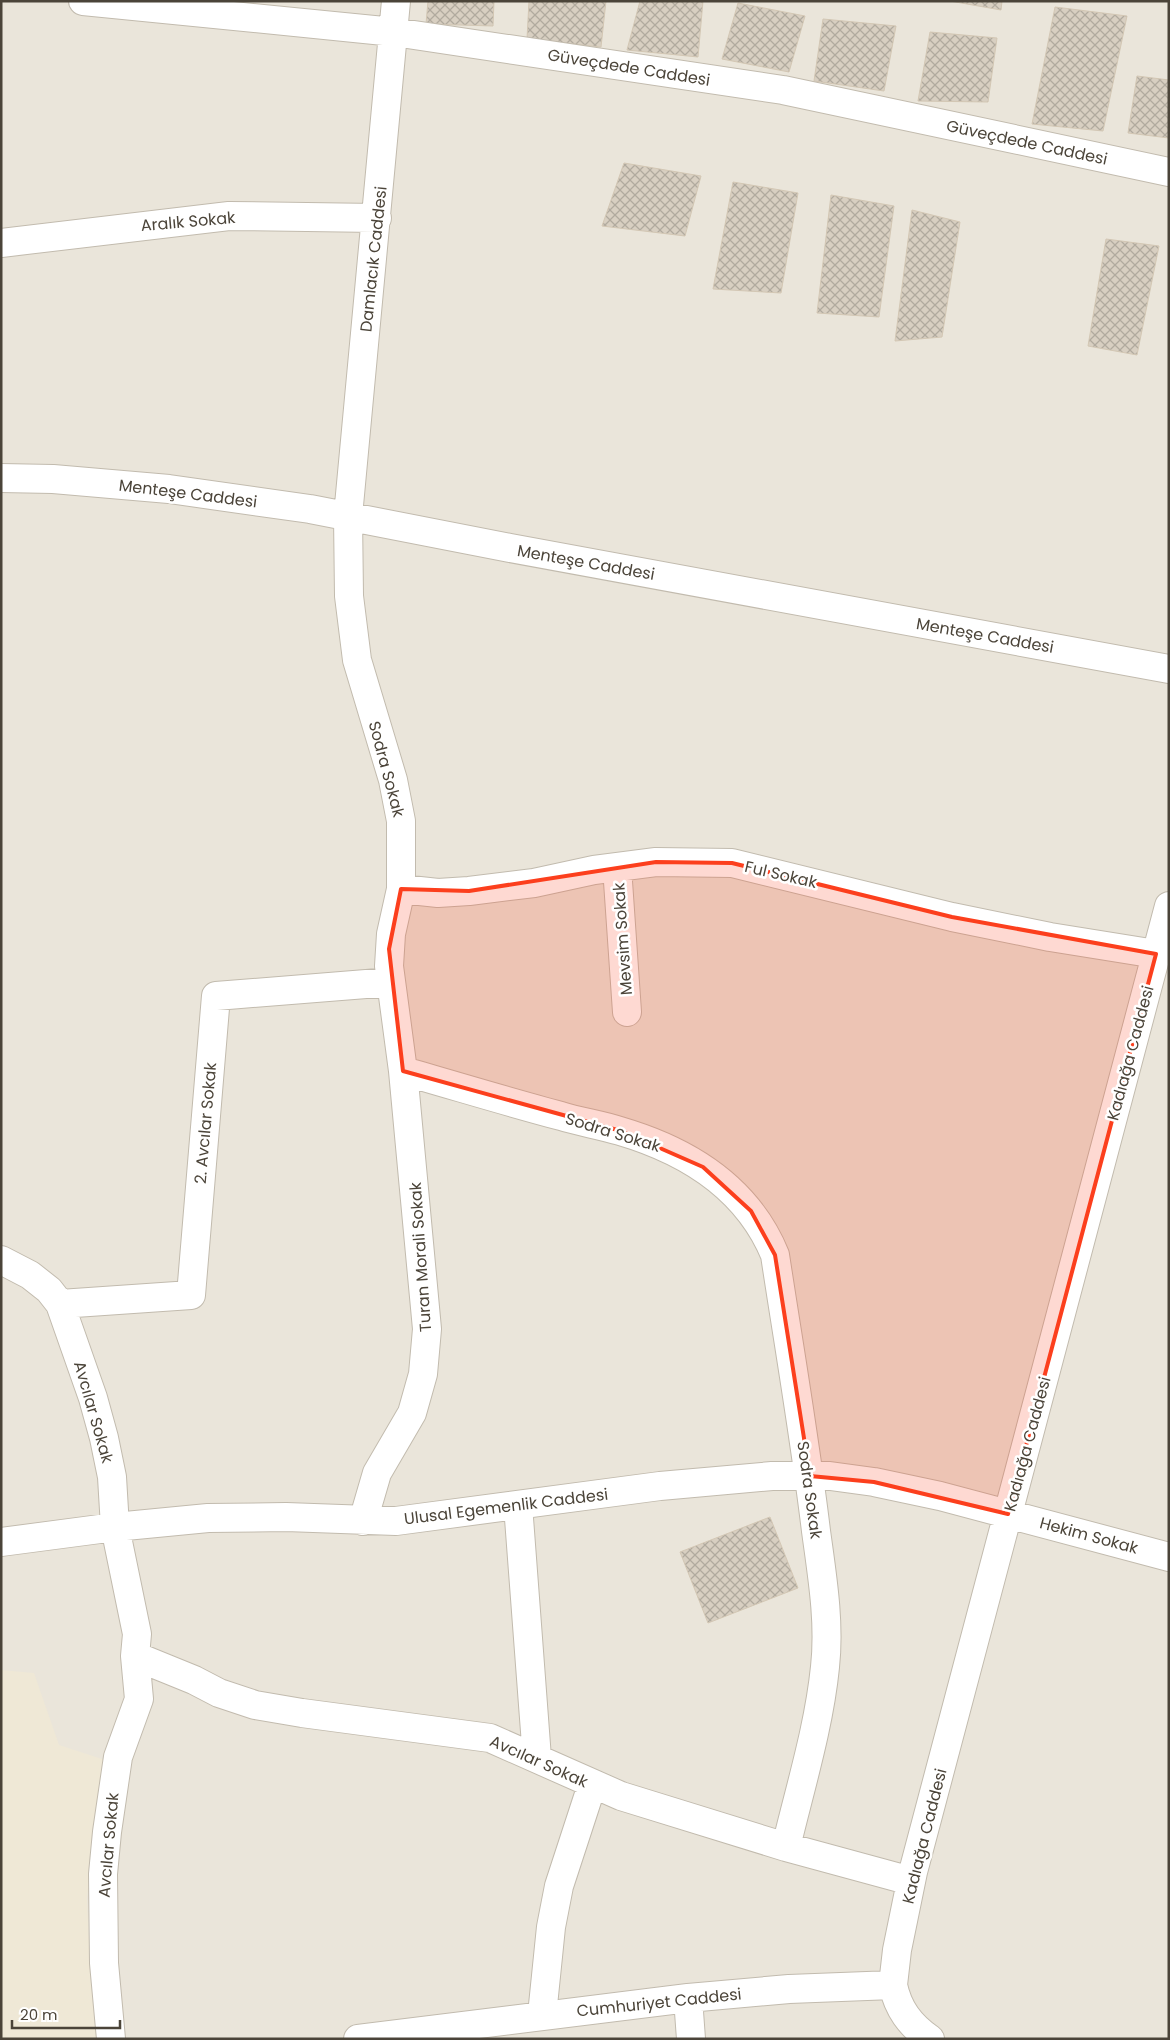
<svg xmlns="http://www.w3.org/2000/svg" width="1170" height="2040" viewBox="0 0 1170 2040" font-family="Poppins,sans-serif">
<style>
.residential{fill:#eae5da}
.education{fill:#efe8d6}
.building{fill:url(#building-cross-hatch);stroke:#d3c7b4}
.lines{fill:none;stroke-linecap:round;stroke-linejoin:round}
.minor-casing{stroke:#c2bbae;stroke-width:30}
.minor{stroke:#fff;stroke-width:28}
.marked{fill:#fc3f1d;fill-opacity:0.2;stroke:#fc3f1d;stroke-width:4;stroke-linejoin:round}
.labels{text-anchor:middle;stroke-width:5;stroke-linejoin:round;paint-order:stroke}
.street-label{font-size:16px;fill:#4b4439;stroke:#fff}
</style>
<defs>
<pattern id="building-cross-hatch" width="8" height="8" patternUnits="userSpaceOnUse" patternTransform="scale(1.25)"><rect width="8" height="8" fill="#d8cfc1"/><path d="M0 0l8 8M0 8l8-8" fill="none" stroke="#b1aa9e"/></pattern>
</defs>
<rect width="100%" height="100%" fill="#f6f3ec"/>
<path class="residential" d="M1,1H1169V2039H1Z"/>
<path class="education" d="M1,1670L34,1673L59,1745L108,1761L98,1805L87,1898L89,1944L97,2039H1Z"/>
<path class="building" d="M428,1H494L493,26L426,24Z
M529,1H606L601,47L527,39Z
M640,1H703L698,57L627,50Z
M950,1H1002L1001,10Z
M738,3L805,16L789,72L722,59Z
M1055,7L1127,16L1103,131L1032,124Z
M823,19L896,26L884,91L814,81Z
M930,32L997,38L988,102L918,101Z
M1137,76L1169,80V138L1128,133Z
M624,163L701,176L685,236L602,226Z
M733,182L798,193L781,293L713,289Z
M831,195L894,206L879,317L817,313Z
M912,210L960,222L942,337L895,341Z
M1106,239L1159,246L1137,355L1088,346Z
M770,1517L798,1588L708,1623L680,1552Z"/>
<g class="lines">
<defs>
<path id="minor" d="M83,1L394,32L783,90L1169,172
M1,243L229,216L377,218
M1,478L53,479L169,489L310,509L510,548L1169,669
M617,867L627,1012
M401,889L438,893L469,891L534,883L594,870L656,862L732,863L952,917L1050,937L1156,954
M403,1071C456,1086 508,1102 561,1116C580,1122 601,1125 620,1131C688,1151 747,1187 775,1255C789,1347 805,1439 816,1531C822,1575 830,1622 825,1667C819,1727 800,1788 786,1847
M1,1260L30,1275L49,1290L60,1304L93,1398L104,1438L112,1477L115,1527L137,1634L135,1656L139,1699L118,1757L107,1832L103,1874L104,1963L111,2039
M60,1304L191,1295L216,996L391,982
M518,1505L537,1758
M363,1521L377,1473L412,1413L423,1374L427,1329L403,1071L389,966L391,934L401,889V821L393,780L357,660L349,596L348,516L396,1
M1,1542L115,1527L208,1518L286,1517L396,1521L660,1486L772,1476H830L874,1482L940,1496L1169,1557
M135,1656L194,1680L219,1693L255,1705L302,1713L490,1738L621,1796L786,1847L911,1881
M893,1985L897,1950L913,1872L1169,906
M688,1998L691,2039
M542,2015L551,1927L559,1886L592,1785
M358,2039L688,1998L789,1989L893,1985C898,2009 910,2025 930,2039"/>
</defs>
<use href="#minor" class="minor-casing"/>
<use href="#minor" class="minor"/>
</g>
<path class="marked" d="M656,862L732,863L952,917L1156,954L1008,1514L874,1482L810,1476L775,1255L751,1211L703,1167L621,1131L403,1071L389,949L401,889L469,891Z"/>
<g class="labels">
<g class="street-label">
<text transform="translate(629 67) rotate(9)" y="6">Güveçdede Caddesi</text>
<text transform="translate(1027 142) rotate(12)" y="6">Güveçdede Caddesi</text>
<text transform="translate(188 221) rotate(-5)" y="6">Aralık Sokak</text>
<text transform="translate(373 259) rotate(-84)" y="6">Damlacık Caddesi</text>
<text transform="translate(188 493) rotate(7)" y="6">Menteşe Caddesi</text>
<text transform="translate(586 562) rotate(10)" y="6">Menteşe Caddesi</text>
<text transform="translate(985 635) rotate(10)" y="6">Menteşe Caddesi</text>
<text transform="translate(387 769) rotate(75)" y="6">Sodra Sokak</text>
<text transform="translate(781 874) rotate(13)" y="6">Ful Sokak</text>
<text transform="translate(622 939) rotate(-94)" y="6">Mevsim Sokak</text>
<text transform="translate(1130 1053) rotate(-75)" y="6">Kadıağa Caddesi</text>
<text transform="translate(205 1123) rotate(-85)" y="6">2. Avcılar Sokak</text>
<text transform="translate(613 1132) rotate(17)" y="6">Sodra Sokak</text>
<text transform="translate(420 1257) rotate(-94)" y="6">Turan Morali Sokak</text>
<text transform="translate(94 1412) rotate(74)" y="6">Avcılar Sokak</text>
<text transform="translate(1027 1444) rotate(-75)" y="6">Kadıağa Caddesi</text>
<text transform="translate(810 1490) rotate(82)" y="6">Sodra Sokak</text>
<text transform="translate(506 1506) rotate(-7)" y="6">Ulusal Egemenlik Caddesi</text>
<text transform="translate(1089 1535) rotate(15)" y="6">Hekim Sokak</text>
<text transform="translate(539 1761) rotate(24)" y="6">Avcılar Sokak</text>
<text transform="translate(924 1836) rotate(-76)" y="6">Kadıağa Caddesi</text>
<text transform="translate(108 1845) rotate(-85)" y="6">Avcılar Sokak</text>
<text transform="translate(659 2002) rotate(-6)" y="6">Cumhuriyet Caddesi</text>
</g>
</g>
<rect width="1170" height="2040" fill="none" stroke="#4b4439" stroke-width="5"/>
<path d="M12 2020v8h108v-8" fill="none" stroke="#4b4439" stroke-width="2.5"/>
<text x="20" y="2020" font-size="15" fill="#4b4439" stroke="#ffffff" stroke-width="4" paint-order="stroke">20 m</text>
</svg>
